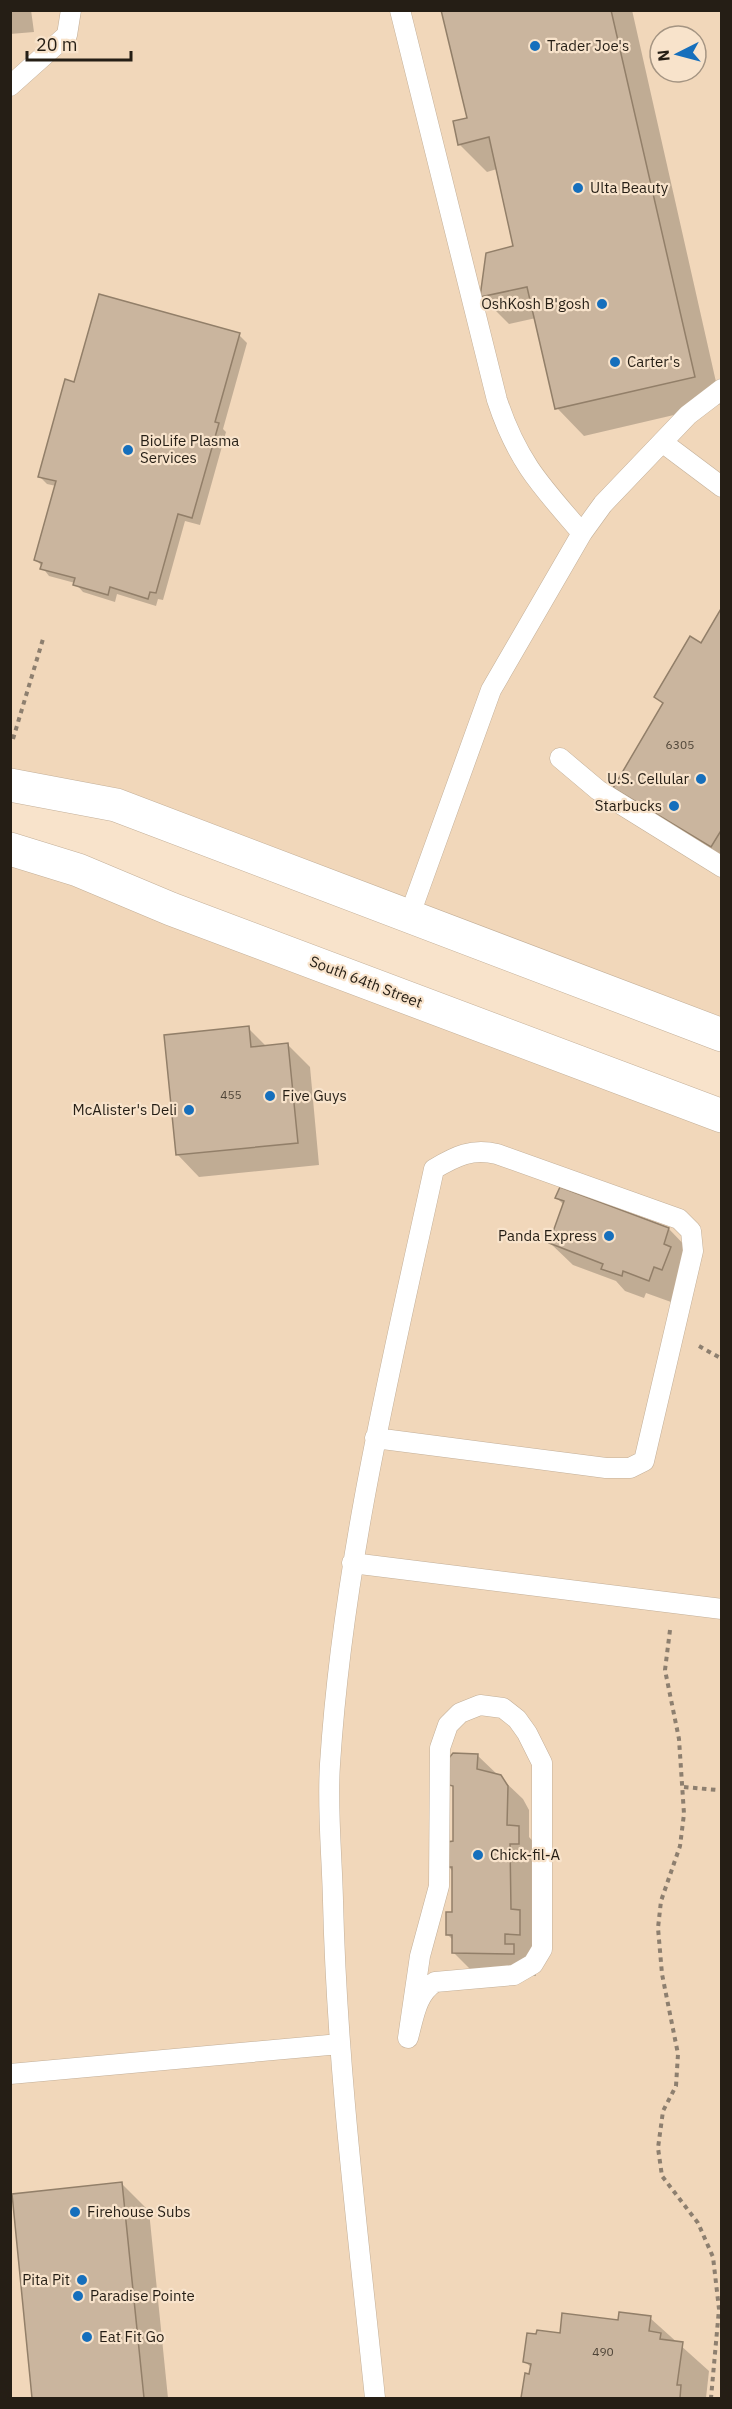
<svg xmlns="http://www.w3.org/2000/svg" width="732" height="2409" viewBox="0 0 732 2409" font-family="'IBM Plex Sans',sans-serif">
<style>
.built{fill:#f1d7ba;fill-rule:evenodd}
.shadow{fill:#0003}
.building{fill:#cab59e;stroke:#927f69;stroke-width:1.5}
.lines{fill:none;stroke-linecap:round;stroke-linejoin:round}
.lane-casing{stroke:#c3af98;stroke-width:21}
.secondary-casing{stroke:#c3af98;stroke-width:34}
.path{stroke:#8d7f6f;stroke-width:4;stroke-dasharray:4.5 4.5;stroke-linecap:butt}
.lane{stroke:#fff;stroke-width:20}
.secondary{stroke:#fff;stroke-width:33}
.poi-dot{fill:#166fbc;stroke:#f8e3cb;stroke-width:2}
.labels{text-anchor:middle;stroke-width:4.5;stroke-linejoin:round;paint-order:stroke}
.number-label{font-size:12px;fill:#4e4437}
.poi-label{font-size:15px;fill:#251e15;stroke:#f8e3cb;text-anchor:start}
.street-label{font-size:15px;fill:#251e15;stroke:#f8e3cb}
</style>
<rect width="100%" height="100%" fill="#f8e3cb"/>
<path class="built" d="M10,11H721V1042L384,907L11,785ZM660,36H696V72H660Z
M10,849L721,1116V2398H11Z"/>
<path class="shadow" d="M10,10H31L34,32L10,34Z
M443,10H632L721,404L584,436L557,408L536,318L509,324L482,297L487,254L515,248L497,169L487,172L459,144L468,119Z
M239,335L247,343L223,429L226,432L200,525L185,521L163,600L158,599L156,606L117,594L115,602L83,592L75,583L49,576L36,559L56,486L47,484L39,476L75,384Z
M722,610V863L642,815L615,788L664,705L656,696L701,645Z
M248,1028L267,1047L288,1045L310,1067L319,1165L199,1177L177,1154Z
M557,1198L669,1229L691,1252L671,1302L646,1293L644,1298L625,1291L616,1281L573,1265L550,1243L564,1205Z
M477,1755L523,1799L529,1810V1837L541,1850V1866H532L536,1976L476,1975L453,1952V1940L447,1934L454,1914V1873L448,1866L454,1843L455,1789L451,1785Z
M122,2184L149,2211L168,2398H34L13,2195Z
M650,2318L709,2371L706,2398H522L526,2375L531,2376L532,2368L525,2362L561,2335L620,2321Z"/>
<path class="building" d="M441,10H611L695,377L555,409L527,287L480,297L486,253L513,246L489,137L458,145L453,121L467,118Z
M99,294L240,333L215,422L219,423L192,518L178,514L156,593L150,592L148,599L110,587L108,595L73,585L75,578L40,569L42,563L34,560L56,481L38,477L65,379L74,382Z
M722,607V829L711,847L613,788L663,703L654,697L690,636L701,643Z
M249,1026L251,1047L288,1043L298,1143L176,1155L164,1035Z
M560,1187L669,1228L664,1244L671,1247L662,1270L654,1267L649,1281L623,1271L622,1276L601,1269L603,1264L549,1243L564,1201L555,1198Z
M453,1753L478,1754L477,1769L501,1775L508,1786L507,1825L519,1826V1844H510L511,1909L520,1910V1935L505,1934V1944H514V1954L452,1953V1935H446V1912H452V1867H446L447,1842L453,1841V1786L449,1785V1758Z
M122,2182L144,2398H32L12,2194Z
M619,2312L651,2316L649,2331L661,2333L660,2339L683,2342L677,2385H681L680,2398H521L525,2373L529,2374L531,2364L523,2362L527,2333L536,2334L537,2330L560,2333L562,2313L618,2320Z"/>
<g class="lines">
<defs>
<path id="lane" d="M400,10L497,400C517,461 541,486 582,533
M10,86L67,35L71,10
M662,442L722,487
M560,758L598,790L722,867
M409,917L491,690L582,533L603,504L688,415L722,389
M375,1438L606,1468H630L644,1461L693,1251L691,1231L679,1219L497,1154C472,1148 456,1156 434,1169C391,1366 343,1562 330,1764C327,1809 332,1856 333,1901C337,2068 358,2233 375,2398
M352,1563L722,1609
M480,1705L503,1708L517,1719L527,1733L542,1763V1949L533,1964L514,1975L435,1982C416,1994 414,2017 408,2038L420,1956L439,1886L440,1748L448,1725L460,1713Z
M10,2074L340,2044"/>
<path id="secondary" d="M10,785L116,805L722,1035
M10,849L78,870L171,909L722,1116"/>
</defs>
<use href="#lane" class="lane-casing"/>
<use href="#secondary" class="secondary-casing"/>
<path class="path" d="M13,739L43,639
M699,1346L722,1359
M670,1630L665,1670L679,1739L684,1814L680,1846L661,1901L658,1928L662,1974L678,2054L676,2086L663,2111L658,2148L662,2176L698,2223L713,2257L719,2309L711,2398
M684,1787L717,1790"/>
<use href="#lane" class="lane"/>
<use href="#secondary" class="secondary"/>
</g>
<g class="poi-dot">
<circle cx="535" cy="46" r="6"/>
<circle cx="578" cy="188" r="6"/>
<circle cx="602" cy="304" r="6"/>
<circle cx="615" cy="362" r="6"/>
<circle cx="128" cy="450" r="6"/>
<circle cx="701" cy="779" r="6"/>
<circle cx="674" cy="806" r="6"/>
<circle cx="270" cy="1096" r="6"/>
<circle cx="189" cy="1110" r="6"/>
<circle cx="609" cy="1236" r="6"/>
<circle cx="478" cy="1855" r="6"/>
<circle cx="75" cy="2212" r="6"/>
<circle cx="82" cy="2280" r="6"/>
<circle cx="78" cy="2296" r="6"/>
<circle cx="87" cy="2337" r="6"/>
</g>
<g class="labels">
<g class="number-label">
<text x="680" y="749">6305</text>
<text x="231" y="1099">455</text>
<text x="603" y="2356">490</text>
</g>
<g class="poi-label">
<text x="547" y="51">Trader Joe's</text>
<text x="590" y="193">Ulta Beauty</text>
<text x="590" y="309" text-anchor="end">OshKosh B'gosh</text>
<text x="627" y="367">Carter's</text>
<text x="140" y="446">BioLife Plasma<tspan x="140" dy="17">Services</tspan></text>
<text x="689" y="784" text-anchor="end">U.S. Cellular</text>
<text x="662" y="811" text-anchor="end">Starbucks</text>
<text x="282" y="1101">Five Guys</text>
<text x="177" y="1115" text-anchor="end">McAlister's Deli</text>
<text x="597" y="1241" text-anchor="end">Panda Express</text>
<text x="490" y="1860">Chick-fil-A</text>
<text x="87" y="2217">Firehouse Subs</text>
<text x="70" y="2285" text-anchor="end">Pita Pit</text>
<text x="90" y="2301">Paradise Pointe</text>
<text x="99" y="2342">Eat Fit Go</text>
</g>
<g class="street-label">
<text transform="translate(366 982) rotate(21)" y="5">South 64th Street</text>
</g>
</g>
<rect width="732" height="2409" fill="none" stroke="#251e15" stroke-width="24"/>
<g transform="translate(678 54) rotate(264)"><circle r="28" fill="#f8e3cb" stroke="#a49482" stroke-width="1.5"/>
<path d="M0-4.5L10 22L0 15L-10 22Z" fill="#166fbc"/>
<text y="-9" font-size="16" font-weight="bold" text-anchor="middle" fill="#251e15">N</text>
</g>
<path d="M27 51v9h104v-9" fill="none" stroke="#251e15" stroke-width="3"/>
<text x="36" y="51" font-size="18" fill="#251e15" stroke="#f8e3cb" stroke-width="4.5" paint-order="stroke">20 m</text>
</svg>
